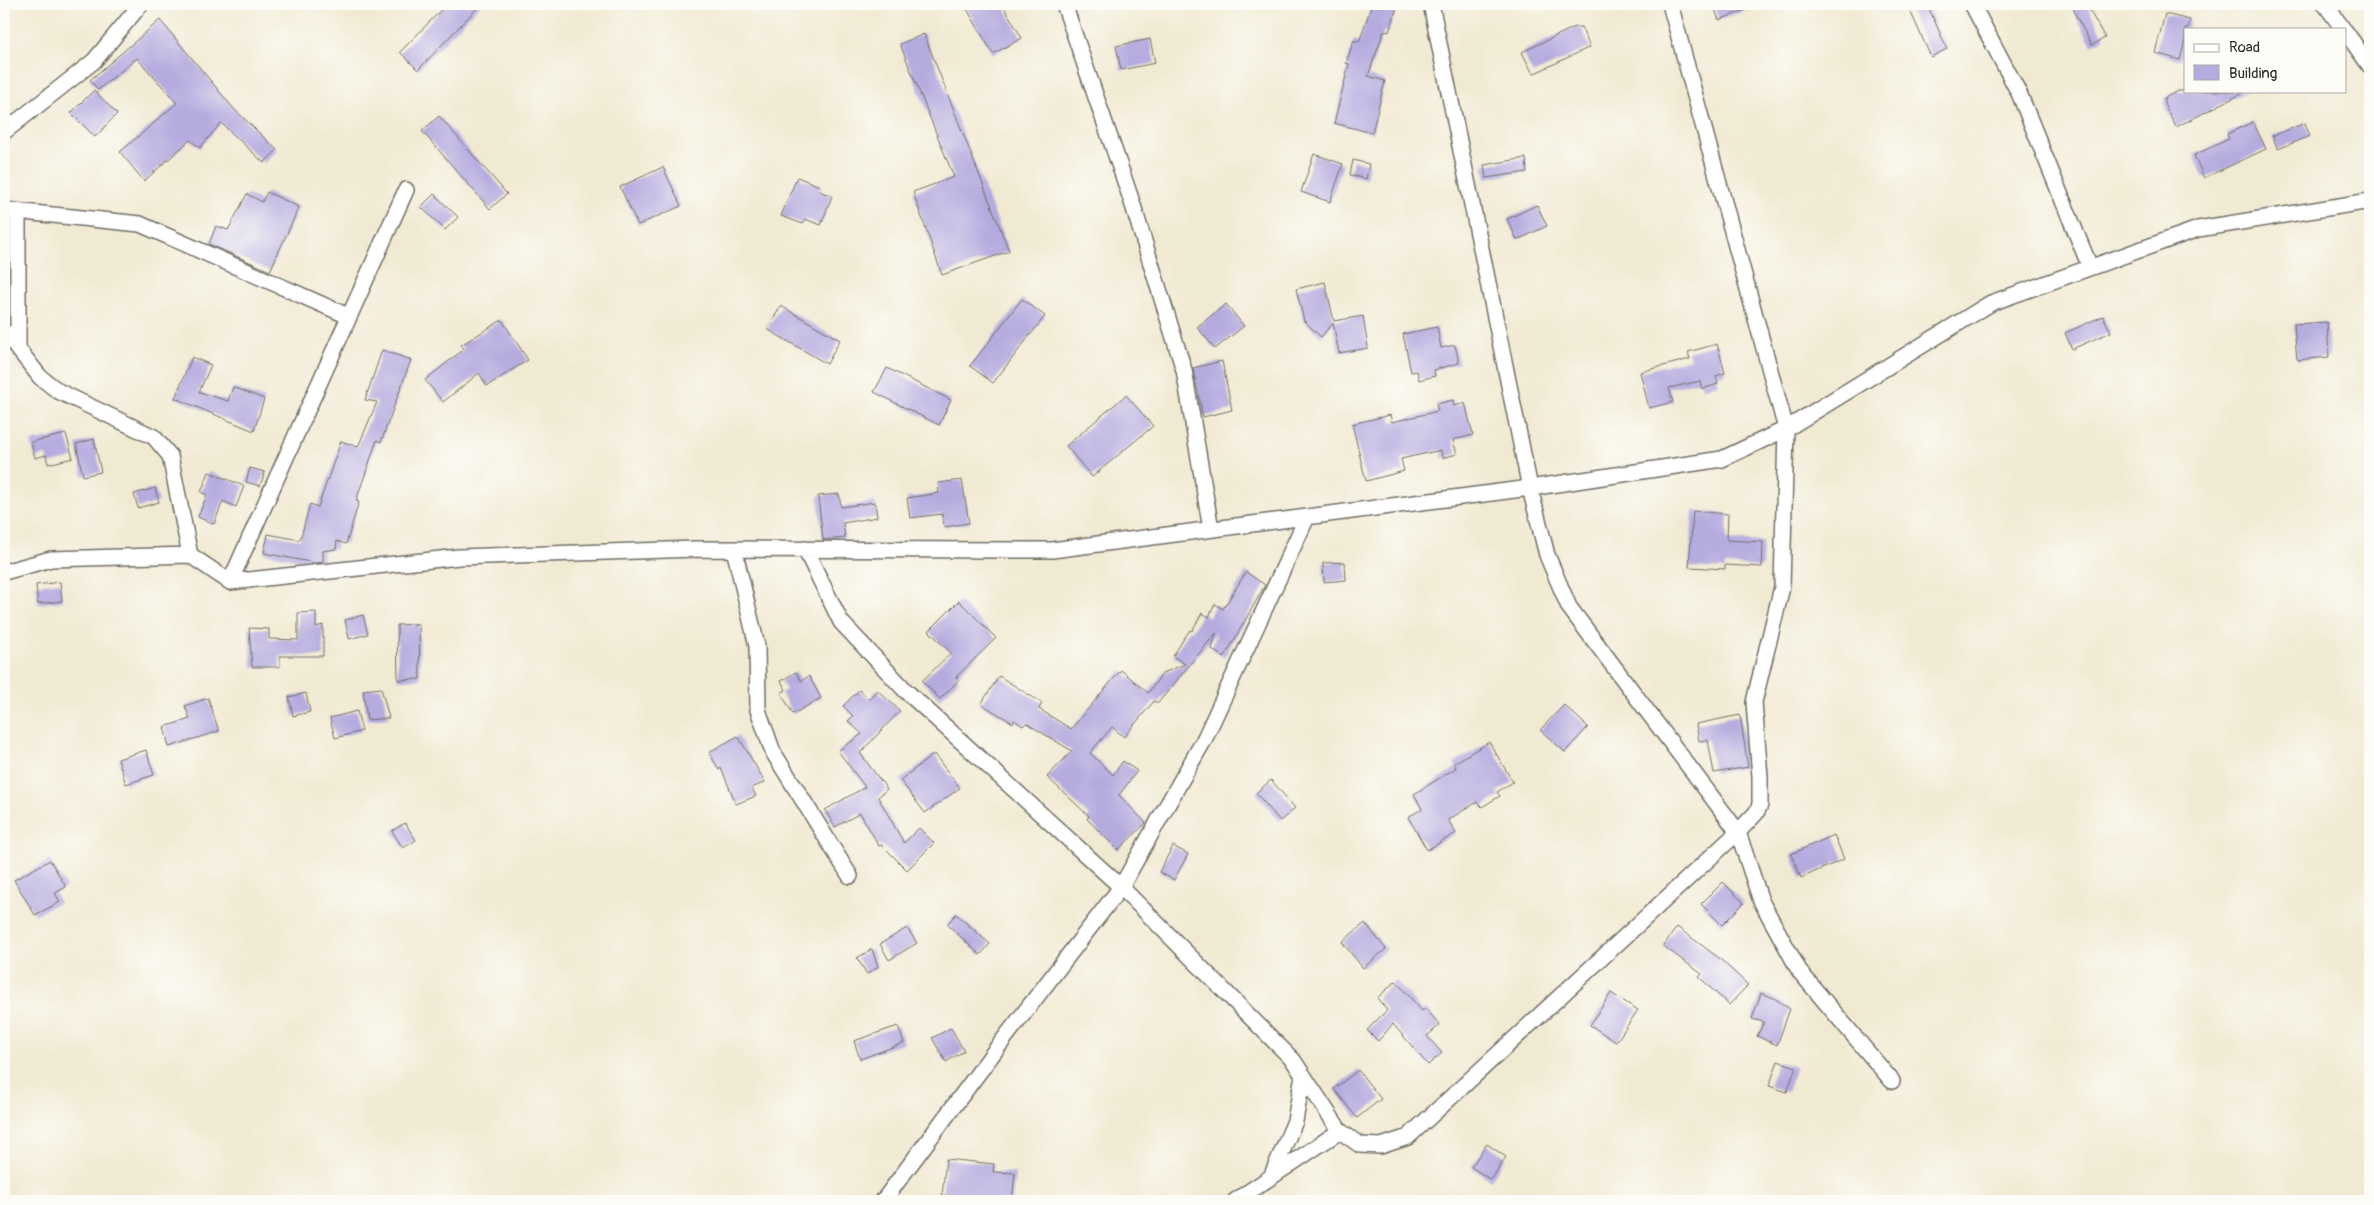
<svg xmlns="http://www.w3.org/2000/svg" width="2374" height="1205" viewBox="0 0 2374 1205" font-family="Pangolin,sans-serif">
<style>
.building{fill:#b5abdf}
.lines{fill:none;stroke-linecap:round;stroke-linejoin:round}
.street-casing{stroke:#706e66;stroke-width:18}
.street{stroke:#fff;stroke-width:15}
</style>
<rect width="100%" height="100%" fill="#fdfcf7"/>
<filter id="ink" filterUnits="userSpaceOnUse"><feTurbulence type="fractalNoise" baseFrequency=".02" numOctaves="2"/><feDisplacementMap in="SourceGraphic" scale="10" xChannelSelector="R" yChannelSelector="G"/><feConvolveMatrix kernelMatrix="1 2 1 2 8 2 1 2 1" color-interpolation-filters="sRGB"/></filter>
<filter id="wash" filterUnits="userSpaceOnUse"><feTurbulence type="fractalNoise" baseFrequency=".0096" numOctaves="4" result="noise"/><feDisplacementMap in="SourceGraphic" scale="20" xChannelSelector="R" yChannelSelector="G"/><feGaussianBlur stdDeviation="1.12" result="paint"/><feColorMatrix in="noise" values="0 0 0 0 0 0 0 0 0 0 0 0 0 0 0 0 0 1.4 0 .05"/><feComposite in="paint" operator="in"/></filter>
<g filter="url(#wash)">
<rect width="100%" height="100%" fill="#f1ead3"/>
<g id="blocks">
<path class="building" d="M447,4H481L418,70L400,52Z
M964,4H1002L1022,38L993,54Z
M1372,4H1388L1397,7L1389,32L1384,31L1368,76L1385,81L1372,133L1334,123L1349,64L1346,63L1354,40L1359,42Z
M1713,4H1759V5L1719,20Z
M1907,4H1927L1947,49L1931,57Z
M2072,4H2086L2105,38L2092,45L2076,16Z
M2165,14L2190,20L2188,29H2185V40L2180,60L2155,53Z
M160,20L234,109L277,150L264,163L221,123L200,148L190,140L144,181L120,152L177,103L137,58L98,90L90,80Z
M1575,27H1581L1590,47L1533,74L1522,52Z
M924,34L1009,251L942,275L913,192L954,177L900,44Z
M1150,39L1155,63L1121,70L1116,46Z
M94,90L117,114L95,137L71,113Z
M2178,91H2247L2176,127L2164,104V98Z
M439,116L507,194L490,209L422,131Z
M2253,122L2266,149L2204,178L2194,155L2229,139L2227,134Z
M2305,123L2310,136L2278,149L2272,136Z
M1314,154L1343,164L1330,202L1301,192Z
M1526,158L1527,172L1486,178L1484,165Z
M1353,160L1369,164L1366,179L1350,175Z
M663,167L681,206L638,225L620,187Z
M797,177L820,186L819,191L832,196L821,225L805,219L803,224L781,216Z
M267,192L299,207L270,271L209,244L216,226L228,230L247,194L262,202Z
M434,194L458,217L445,230L421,207Z
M1537,205L1547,226L1517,240L1507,219Z
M1325,282L1334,321L1363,316L1368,348L1339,353L1333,323L1321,337L1304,321L1296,289Z
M1022,299L1045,316L993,383L970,366Z
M1226,304L1244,326L1215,349L1197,327Z
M781,306L840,340L827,364L767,329Z
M2103,316L2111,332L2072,349L2065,333Z
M502,320L528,360L487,386L479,373L443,402L425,380L464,349L461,345Z
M2327,322L2329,357L2297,360L2294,324Z
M1437,327L1441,348L1455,345L1459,363L1434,370L1435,376L1419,380L1417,371L1411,372L1403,334Z
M1717,344L1725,373L1716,376L1718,384L1702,389L1700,381L1669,388L1673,402L1649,408L1640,372L1690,359L1688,352Z
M382,350L411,360L381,442L377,440L356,501L359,502L346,544L337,541L336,549L323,551V562L315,563L264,553L268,534L300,540L310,504L318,507L341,441L358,447L377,402L365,400Z
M192,357L211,365L199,392L228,401L233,387L264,399L254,431L175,398Z
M1222,361L1232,410L1203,417L1193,368Z
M887,368L951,400L939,425L874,392Z
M1126,395L1153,426L1092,477L1066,446Z
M1453,400L1454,406L1465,403L1473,435L1453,440L1457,454L1442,458L1441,450L1401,459L1404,471L1366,481L1352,424L1390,415L1392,422L1438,411L1436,404Z
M66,434L73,458L48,464L46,455L35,458L31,442Z
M94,439L101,472L83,476L76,444Z
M250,468L265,472L260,486L246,482Z
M209,472L244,486L236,507L223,501L214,524L198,517L207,495L201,492Z
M962,480L969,523L944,527L942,514L910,518L907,498L939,493L938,483Z
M155,488L159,502L138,508L134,494Z
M839,494L841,507L875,502L877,517L843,523L845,538L823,540L818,496Z
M1693,511L1728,514L1727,540L1763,542L1762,567L1725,565V569L1689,567Z
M1345,562L1346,580L1324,582L1323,563Z
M1246,572L1265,585L1224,658L1212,649L1216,633L1158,703L1154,701L1124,737L1112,727L1090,753L1113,775L1123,761L1137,771L1119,795L1146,823L1118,850L1087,819L1089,816L1047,777L1072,751L1026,723L1023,726L1014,720L1013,723L981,704L999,676L1042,703L1039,709L1071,729L1121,670L1148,693L1163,673L1185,664L1173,656L1183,640L1190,630L1192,631L1202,613L1209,617L1215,604L1223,609Z
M60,582L62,601L38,604L36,585Z
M959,601L996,638L956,677L959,680L940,699L922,681L951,653L929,631Z
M316,612V627L323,625V656H280V667H252L249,628L269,629V639L298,640V613Z
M363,615L368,634L349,639L345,620Z
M419,624L420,679L398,680L397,625Z
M796,672L801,681L809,676L821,698L793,714L781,693L786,690L781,681Z
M381,688L389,718L367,720L363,690Z
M859,690L869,699L877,690L900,711L860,753L887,789L878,797L904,843L919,828L934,843L907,870L882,845L879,846L860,813L835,827L825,810L865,787L838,751L862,734L848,721L853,716L843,706Z
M306,693L310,712L293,716L289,697Z
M208,698L219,731L169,747L164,727L190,719L185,706Z
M1564,705L1588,727L1565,752L1540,730Z
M357,711L362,731L335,738L330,718Z
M1740,715L1748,767L1714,773L1708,740L1699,741L1696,724Z
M738,736L765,782L752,788L756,796L736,804L721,768L719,770L709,752Z
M1489,742L1513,782L1497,792L1500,796L1482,807L1477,802L1448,820L1456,833L1427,850L1408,817L1422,809L1414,794L1456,768L1454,763Z
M146,750L154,775L126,784L118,759Z
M934,754L960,788L925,813L900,780Z
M1271,780L1295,808L1280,821L1256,793Z
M405,823L416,840L403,848L392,831Z
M1834,835L1844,859L1801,878L1791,854Z
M1173,846L1188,854L1174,880L1159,872Z
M50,860L66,887L55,893L60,902L35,915L14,880Z
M1723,882L1744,903L1722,925L1701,904Z
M956,914L990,944L980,955L947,924Z
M1365,923L1386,949L1363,968L1342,942Z
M1677,927L1719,958L1748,985L1729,1005L1699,977L1702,974L1663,946Z
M907,928L917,943L889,960L880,944Z
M872,949L878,967L867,974L857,958Z
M1396,981L1422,1011L1425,1008L1440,1025L1427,1036L1442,1053L1428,1065L1393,1024L1378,1041L1367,1030L1387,1010L1377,998Z
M1611,993L1638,1010L1616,1042L1590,1025Z
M1761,993L1774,998L1790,1009L1777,1045L1757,1036L1764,1022L1752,1019Z
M898,1026L904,1043L860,1059L854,1041Z
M951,1028L964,1051L946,1062L932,1038Z
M1778,1061L1796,1067L1787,1092L1769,1086Z
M1358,1070L1381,1099L1357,1118L1334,1089Z
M1487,1144L1506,1157L1491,1180L1471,1167Z
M946,1159L994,1164L993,1172L1015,1173L1012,1201H988L942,1196Z"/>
</g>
</g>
<g filter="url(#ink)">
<use href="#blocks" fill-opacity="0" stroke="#706e66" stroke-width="1"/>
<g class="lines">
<defs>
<path id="street" d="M1064,4L1131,199L1184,370L1211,529
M1431,4L1530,488L1547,555L1569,607L1738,832L1761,901L1800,972L1892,1081
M1972,4L2019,93L2090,267
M2325,4L2343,29
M2345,31L2370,66
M4,132L94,61L141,4
M4,210L140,224L348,316
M18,212V350
M4,331L40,377L58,391L154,437L170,456L190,555
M734,549L757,646L758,710L773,752L850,876
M805,549L841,622L906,691L1121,887L1293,1060L1340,1131L1360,1145L1381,1146L1408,1137L1738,832L1756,813L1760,805V777L1754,702L1782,587L1786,429L1670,4
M4,572L51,559L190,555L230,582L459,557L696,549L1052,550L1530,488L1722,459L1786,429L1991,303L2198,229L2370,201
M230,582L406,190
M1272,1175L1295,1121L1303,1075
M883,1201L994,1052L1121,887L1204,740L1307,517
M1235,1201L1340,1131"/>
</defs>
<use href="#street" class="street-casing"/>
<use href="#street" class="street"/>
</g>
</g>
<rect width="2374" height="1205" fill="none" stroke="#fdfcf7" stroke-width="20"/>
<rect x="2184" y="28" width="162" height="65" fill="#fdfcf7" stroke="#a9a8a5"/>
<rect x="2194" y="44" width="25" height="8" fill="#ffffff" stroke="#a9a8a5"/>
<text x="2229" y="52" font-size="15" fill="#2b2b2b">Road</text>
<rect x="2194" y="65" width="25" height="15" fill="#b5abdf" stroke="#a9a8a5"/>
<text x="2229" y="78" font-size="15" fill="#2b2b2b">Building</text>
</svg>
